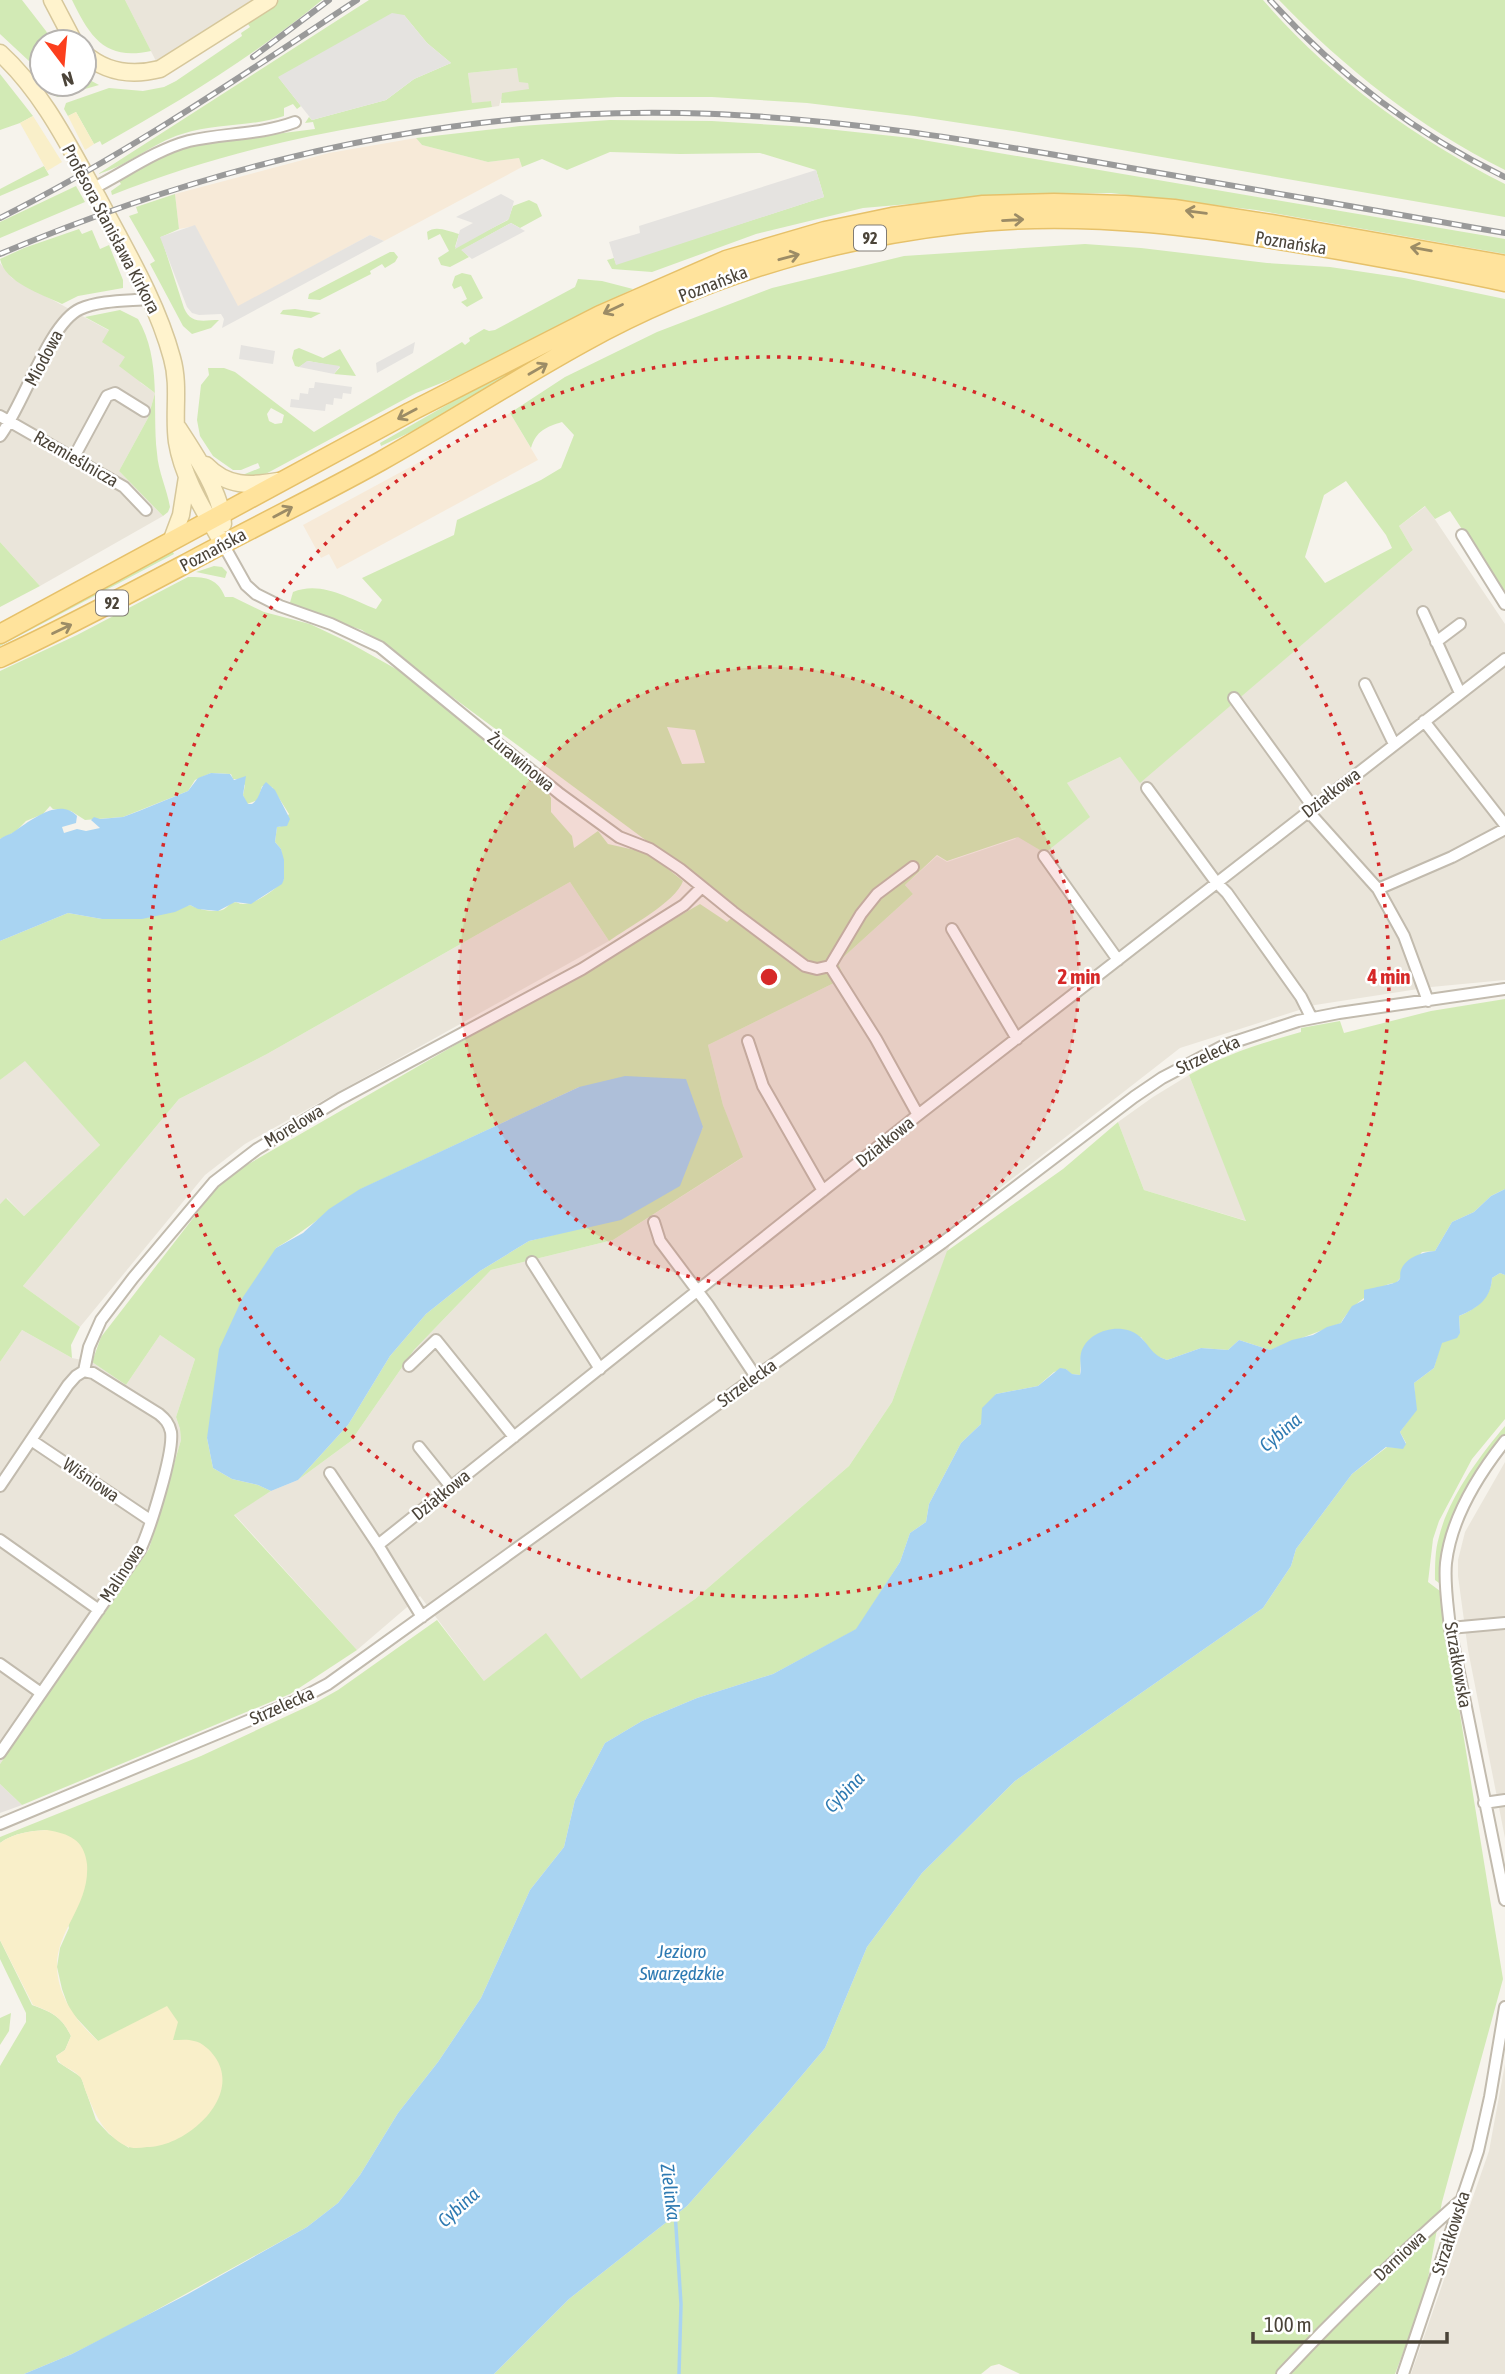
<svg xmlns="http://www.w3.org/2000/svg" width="1505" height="2374" viewBox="0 0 1505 2374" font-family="'Asap Condensed',sans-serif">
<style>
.residential{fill:#eae5da}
.commercial{fill:#f7ead8}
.industrial{fill:#e6e2dd}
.green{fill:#d2eab5;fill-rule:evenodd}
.sand{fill:#f9efc9}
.parking{fill:#e5e3e0}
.water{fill:#a9d4f2}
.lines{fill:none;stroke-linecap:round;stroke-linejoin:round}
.stream{stroke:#a9d4f2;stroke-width:3.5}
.street-casing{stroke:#c2bbae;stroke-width:14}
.secondary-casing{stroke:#d6c79b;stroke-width:19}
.primary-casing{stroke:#e6c16a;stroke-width:21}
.street{stroke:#fff;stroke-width:10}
.secondary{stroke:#fff3cd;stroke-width:16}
.primary{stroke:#ffe39c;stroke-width:18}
.rail-casing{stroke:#9a9a9a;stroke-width:6}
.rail{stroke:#fff;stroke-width:3.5;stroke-dasharray:10;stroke-linecap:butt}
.oneway{stroke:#9c8c66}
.ring{fill:none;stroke:#d62828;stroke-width:3.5;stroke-dasharray:3.5 7}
.labels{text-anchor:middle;stroke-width:5;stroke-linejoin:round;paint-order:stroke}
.shield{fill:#fff;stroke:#817c74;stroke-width:2}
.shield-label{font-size:16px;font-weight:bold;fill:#4b4439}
.street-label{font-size:18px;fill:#4b4439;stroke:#fff}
.water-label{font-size:19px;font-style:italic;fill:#2e7ab2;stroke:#fff}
.centre{fill:#d62828;stroke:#fff;stroke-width:3.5}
.ring-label{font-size:21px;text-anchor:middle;font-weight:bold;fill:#d62828;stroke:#fff;stroke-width:5;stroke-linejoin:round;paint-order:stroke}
</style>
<rect width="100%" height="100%" fill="#f6f3ec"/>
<path class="residential" d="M125,0H262L158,65Z
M517,68L528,83L530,90L501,99L499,106L492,107L491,101L472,104L468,73Z
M0,263L12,278L110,331L141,383L155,393L148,418L119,471L163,516L40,586L0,542Z
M1426,506L1505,624V980L1431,987L1315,1005L1180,1048L959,1220L892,1402L849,1466L695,1599L581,1680L484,1681L420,1596L357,1650L234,1514L271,1491L298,1480L351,1441L414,1350L491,1270L613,1240L742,1158L723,1105L708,1045L844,978L838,962L913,894L905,885L937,856L947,862L1015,839L1067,783L1120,757L1140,782L1413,550L1399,526Z
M570,882L609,941L245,1144L205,1175L80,1327L23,1286L179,1099L267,1054Z
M25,1060L100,1145L24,1216L7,1198L0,1204V1080Z
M1189,1075L1247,1221L1144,1190L1118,1122L1153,1097Z
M22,1330L72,1358L92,1362L126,1385L160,1335L195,1359L176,1417L180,1429L181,1440L149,1549L0,1764V1362Z
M1505,1462V1838L1468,1650L1458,1576V1560L1465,1532Z
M1505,2064V2374H1411L1489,2151Z"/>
<path class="commercial" d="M416,138L422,145L488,162L519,158L522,167L384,241L370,235L238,307L195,226L179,229L175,194L329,153Z
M510,413L538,460L337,569L329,554L321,558L303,525Z"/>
<path class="industrial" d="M0,1784L22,1805L0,1813Z"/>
<path class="green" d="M0,0H22L46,31L52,42H42V68L38,64L29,61L0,34Z
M72,0H125L151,51C105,61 90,37 72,0Z
M279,0H322C254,56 179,102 102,145L100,141L94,144L76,112L68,116L64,109L66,103L109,88L143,91L164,87L176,81L242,36L241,33L250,27L246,21Z
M369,0H1263C1331,78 1413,137 1505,184V217L1019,132L914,116L807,103L712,97H617L501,103L502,93L529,89L528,83L519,82L517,68L468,73L472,103L491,101L492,107C359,124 237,145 112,195L111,191L121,184L119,181L168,154L191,145L315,129L313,122L305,123L309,117L312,120L386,100L414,79L451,63L427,43L404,15L279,78L301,106L297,109L293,104L284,108V116C251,127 216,123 182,134C152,143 128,166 98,174Z
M1279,0H1505V170C1419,127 1345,69 1279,0Z
M0,74L33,116L20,123L0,130Z
M84,77L99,85L57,97L53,92L55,84H84Z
M610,120L712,121L808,127L911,138L1505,239V254L1256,210L1111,193L1013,195L863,208L756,234L652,272L612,269L607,260L614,258L616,264L824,197L816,170L760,153L680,154L610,152L567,170L542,159L522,167L519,158L488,162L422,145L416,138L520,126Z
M44,166L49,175L0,196V189Z
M76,186L85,202L0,238V222Z
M175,194L179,229L161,237L184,308C191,325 204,320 219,320L211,328L192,334L183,326L150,264L155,261L129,216L138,213L136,207Z
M529,200L537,204L542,216L520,228L511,223L462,250L469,257L450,267L441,265L438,258L449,251L440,234L428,240L427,232C436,225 448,231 459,234L455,247L508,220L513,206Z
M79,229L82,234L92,230L100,249L109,245L123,280V288L78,296L62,304C42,294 5,283 0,259L24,248Z
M1085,244L1141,248L1267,263L1330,267L1404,278L1505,299V594L1450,511L1435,519L1425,506L1399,526L1413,550L1140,783L1120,757L1067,783L1090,817L1045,853L1018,837L947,861L937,855L905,885L913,894L838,962L844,978L708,1045L723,1105L743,1157L613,1240L491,1270L414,1350L351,1441L298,1480L348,1425L390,1356L426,1314L480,1271L529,1241L569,1231L696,1141L703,1127L579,1087L361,1189C331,1208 306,1231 276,1248L207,1438L213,1468L232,1479L258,1485L271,1491L234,1515L357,1650L290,1694L22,1805L0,1784V1764L149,1549L181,1440L180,1429L176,1417L195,1359L160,1335L126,1385L92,1362L101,1337L218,1186L245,1166L700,904L727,922L740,910L362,630L289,606L293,592C321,580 350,599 376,609L382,600L362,578L454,535L457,520L541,480L561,468L574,435L562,422C546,427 536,431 531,448L510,413L565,377L657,332L772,288L904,256ZM1346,481L1386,535L1392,548L1325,583L1305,557L1324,495ZM667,727L695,730L705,763L682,764Z
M390,252H394L398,257L395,262L385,268L382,264L370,271L371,274L320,300L308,299L309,294Z
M462,273L471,275L483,298L467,307L461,302L467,299L461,286L454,289L452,285L455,276Z
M578,279L602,281L633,289L454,378L416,393L260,477L235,478L260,468L258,463L241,470H233L213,456L200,436L197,420L201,385L209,375L208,368H224L235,372L314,432L462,342L465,345L470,341L469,338L484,329L489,331L495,330L575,287ZM271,408L284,415L282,423L275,424L269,421L267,414Z
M295,309L321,313L311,318L280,314L283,310Z
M120,310L138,319C162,360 152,409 157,453C158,471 167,489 170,507L168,512L163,516L119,471L148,418L155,393L119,366L125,357L102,342L109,330L85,317Z
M573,338L434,421L381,446L380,443L480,386Z
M299,348L323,358L340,349L356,376L334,374L340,367L308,361L299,367L295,366L292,358L294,350Z
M0,542L40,586L0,607Z
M171,548L174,554L0,646V643Z
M214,566L222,567L227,572L225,578L196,572Z
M188,577C207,577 218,579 225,597H233L264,612L310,624L348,642L421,683L546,788L551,798V812L572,836L574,848L598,831L608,844L648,853L683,881C676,902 627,928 609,941L570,882L267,1054L179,1099L23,1286L80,1327L71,1345L72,1358L22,1330L0,1362V1204L6,1198L24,1216L100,1145L25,1061L0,1080V941L68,913L102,919L145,918L190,905C198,909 213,913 222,910C226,909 228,905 232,903C238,901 237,904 243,904C256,904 277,889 284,879L281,849L275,842L277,827H280L289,814L272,787L262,786L258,800L247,804L243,795L245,785L237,779H233L231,774L211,773L195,780L188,791L123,817L85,820L71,811L53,809L50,806L43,814L26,821L15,832L0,839V671L77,635Z
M1505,999V1189L1491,1196L1474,1212L1452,1222L1435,1251L1422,1252L1396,1283C1379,1283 1348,1308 1341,1323L1270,1350L1239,1340L1228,1350L1201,1348L1167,1360L1154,1355L1141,1337L1081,1353L1080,1375L1071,1374L1066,1369L1054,1372L1038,1386L996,1394L981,1424L961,1443L929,1504L926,1522L910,1533L900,1562L857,1629L773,1674L697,1698L642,1721L605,1743L575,1800L564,1847L530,1890L481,1998L438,2062L398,2113L360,2175L338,2203L307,2227L122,2329L72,2354L24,2374H0V2066L26,2022V2013L0,1959V1940L32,2005C52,2012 62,2017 71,2036L65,2050L56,2056L58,2062L81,2077L96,2120L109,2134L129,2148L98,2041L70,2011L62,1989L57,1967L60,1948L69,1928L47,1830C29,1831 14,1833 0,1843V1837L201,1756L315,1703L338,1690L437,1620L484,1681L546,1633L581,1679L695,1599L849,1466L892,1402L947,1251L1063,1169L1118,1122L1144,1190L1246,1221L1189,1075C1225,1054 1262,1043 1301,1032V1028L1340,1021L1344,1033L1431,1011Z
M1500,1273L1505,1275V1419L1472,1459L1439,1521L1433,1539L1428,1582L1440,1591L1503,1979L1442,2202L1425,2295L1395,2374H1020L999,2364L991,2366L981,2374H494L569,2299L687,2206L777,2105L825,2048L867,1947L922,1873L1015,1781L1263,1608L1291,1566L1296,1549L1352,1474L1387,1447L1403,1448L1406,1443L1400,1432L1416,1410L1414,1383L1434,1368L1441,1343L1460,1333L1459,1316C1476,1309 1491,1298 1492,1278Z
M1505,1426V1434C1495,1445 1488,1458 1480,1471C1457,1506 1439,1540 1439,1583L1435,1580C1435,1565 1435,1550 1439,1537C1448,1499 1480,1455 1505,1426Z
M11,2013L9,2031L0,2045V2018Z"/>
<path class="sand" d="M76,112L94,144L85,150L68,116Z
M33,116L62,162L47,171L20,123Z
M47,1830C69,1834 84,1839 87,1864C90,1906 56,1930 57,1967C58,1997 77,2022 98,2041L167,2006L178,2022L173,2040C180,2040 188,2039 194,2041C202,2042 211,2051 215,2057C243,2097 186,2147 147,2147C140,2148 132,2149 126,2146C103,2134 95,2114 86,2092C84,2087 83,2080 80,2077C73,2068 60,2068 56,2056L65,2050L71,2036C62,2017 52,2012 33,2005L0,1940V1843C14,1833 29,1831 47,1830Z"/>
<path class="parking" d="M392,13L404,15L427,43L451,63L414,79L386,100L312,120L278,77Z
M816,170L824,197L616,265L609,242L640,233L639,226Z
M501,194L514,201L509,219L455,249L460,230L473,223L456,217Z
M511,223L525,231L472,259L461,250Z
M195,225L238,306L370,235L384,241L222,328L224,319L221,314L199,315L192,313L187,307L160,237Z
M415,342L413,353L377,373L376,363Z
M241,345L275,351L273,364L239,359Z
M307,361L340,366L334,374L299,367Z
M315,382L352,387L351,394L343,393L342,399L334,398L333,405L326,404L325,411L290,407L291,399L299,400L300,393L308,394L309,388H314Z"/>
<path class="water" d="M211,773L230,774L234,780L246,776L243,795L248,804H252C261,798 259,788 266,782L275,790L290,819L287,826L277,827L275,842L281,849L284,860V879L282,884L251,904L235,902L218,911L198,909L190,905L175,912L142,919H102L68,913L0,941V839C5,835 10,835 15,831C31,820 60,797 77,816L76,823L62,827L64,833L77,829L86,831L100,828L91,820L94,817L100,819L123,817L139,811L188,791L198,778Z
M625,1076L686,1079L703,1127L680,1186L621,1220L529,1241L480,1271L426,1314L390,1356L348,1425L298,1480L271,1491L258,1485L232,1479L213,1468L207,1438L219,1349L243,1297L276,1248L303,1233L329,1209L360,1189L579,1087Z
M1505,1189V1275L1500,1273L1492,1278C1491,1299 1478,1308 1459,1316L1460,1333L1457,1338L1442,1343L1434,1368L1414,1383L1417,1410L1400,1432L1406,1444L1403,1449L1386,1447L1352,1474L1296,1549L1291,1566L1263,1608L1015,1781L922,1873L867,1947L825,2048L777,2105L687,2206L569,2299L494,2374H24L72,2354L188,2294L307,2227L338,2203L360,2175L398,2113L438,2062L481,1998L530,1890L564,1847L575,1800L605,1743L642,1721L697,1698L773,1674L856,1629L900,1562L910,1533L926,1522L929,1504L961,1443L981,1424L982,1408L996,1394L1038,1386L1060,1368L1066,1369L1072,1374L1080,1375C1082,1368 1079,1360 1081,1353C1087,1330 1122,1321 1139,1336C1151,1346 1150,1354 1167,1360L1201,1348L1228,1350L1239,1340L1270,1350L1292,1340L1313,1335L1327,1327L1341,1323L1352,1306L1364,1300V1290C1371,1288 1395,1284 1398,1281C1402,1277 1399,1275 1401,1270C1406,1257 1423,1252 1435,1251L1452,1222L1474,1212L1491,1196Z"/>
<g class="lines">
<path class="stream" d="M675,2212L681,2304L679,2374"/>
<defs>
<path id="street" d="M92,189C124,173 155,150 189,141C224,133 260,135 295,122
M0,416L124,487L146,510
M0,436C23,406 49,323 80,309C100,300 128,301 149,299
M74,457L107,396L115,393L144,411
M1462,535L1505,604
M223,544L246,585L256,594L280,606L331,624L380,647L560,794L619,837L650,849L680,869L733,912L805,966L817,969L830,966
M1423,612L1460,693
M1436,642L1460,624
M1365,684L1394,744
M1234,698L1313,807
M1424,721L1505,825
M1147,788L1216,882L1227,893L1301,997L1311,1017
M1308,811L1378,889L1404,936L1428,1001
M1044,856L1118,960
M1378,889L1452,857L1505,829
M952,929L1017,1039
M830,966L876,1039L918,1115
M830,966L861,914L877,894L913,867
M748,1041L763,1086L823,1191
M654,1222L660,1241L708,1305L756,1377
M532,1262L600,1369
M409,1366L436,1340L514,1437
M31,1440L150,1520
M1505,1441C1478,1475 1451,1519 1446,1563C1444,1584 1448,1607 1450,1628L1505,1900
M419,1447L451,1487
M330,1473L378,1545L422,1617
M0,1486L68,1385L76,1376L84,1371L89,1347L101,1320L133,1278L214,1182L257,1149L340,1099L582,969L684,905L702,887
M0,1540L99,1610
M378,1545L918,1115L1505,659
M1450,1628L1505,1623
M0,1664L41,1693
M0,1753L140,1550C150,1529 174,1453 171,1432C169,1423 165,1419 159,1414L93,1373L84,1371
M1484,1803L1505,1800
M0,1824L298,1700L328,1684L942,1243L1134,1097L1162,1078L1225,1045L1298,1021L1339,1013L1505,989
M1282,2374C1338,2314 1397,2257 1459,2202
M1403,2374L1478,2151L1490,2097L1505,2007"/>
<path id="secondary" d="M52,0L74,42
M0,53C43,92 70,148 98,198C125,249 157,302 172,358C180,386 173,414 177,442C183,479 205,512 223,544
M84,53C106,73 132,76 160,69L269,0
M178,428C195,454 222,494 223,524
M206,465C227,487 250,486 278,481
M172,539L181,515L187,477"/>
<path id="primary" d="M0,634L410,412L600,315L726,260L825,231L892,217L983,205L1054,203L1124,205L1174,209L1271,224L1505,265
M0,658C76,623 149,583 223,544C276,516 329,490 381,461C449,423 515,380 584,342C700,278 828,239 960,224C1086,209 1213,228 1338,250C1394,260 1450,270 1505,282"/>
</defs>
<use href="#street" class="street-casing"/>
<use href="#secondary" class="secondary-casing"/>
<use href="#primary" class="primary-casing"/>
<use href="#street" class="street"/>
<use href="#secondary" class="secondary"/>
<use href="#primary" class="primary"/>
<defs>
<path id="rail" d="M1270,0C1336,73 1416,134 1505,177
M253,57L329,0
M0,218C125,155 240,77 357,0
M0,254C216,163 446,108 682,113C831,116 978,141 1125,167C1252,189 1378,211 1505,233"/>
</defs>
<use href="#rail" class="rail-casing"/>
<use href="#rail" class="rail"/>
</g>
<defs><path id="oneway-shaft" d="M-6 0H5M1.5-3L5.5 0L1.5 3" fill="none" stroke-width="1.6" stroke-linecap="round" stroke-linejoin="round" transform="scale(1.75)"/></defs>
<g class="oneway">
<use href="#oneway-shaft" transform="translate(1196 212) rotate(-173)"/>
<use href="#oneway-shaft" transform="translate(1013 220) rotate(-3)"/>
<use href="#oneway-shaft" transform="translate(1421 249) rotate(-170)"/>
<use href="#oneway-shaft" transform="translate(789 257) rotate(-15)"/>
<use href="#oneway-shaft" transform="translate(613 309) rotate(155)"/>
<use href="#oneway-shaft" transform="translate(538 369) rotate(-30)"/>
<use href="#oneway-shaft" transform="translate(407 414) rotate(152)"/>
<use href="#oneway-shaft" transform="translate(283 512) rotate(-28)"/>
<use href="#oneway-shaft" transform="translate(62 629) rotate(-26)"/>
</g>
<circle cx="769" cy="977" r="310" fill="#d62828" fill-opacity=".12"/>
<g class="ring">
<circle cx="769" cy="977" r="310"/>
<circle cx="769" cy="977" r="620"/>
</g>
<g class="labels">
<g class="shield">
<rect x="854" y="225.5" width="32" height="25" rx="5"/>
<rect x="96" y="590.5" width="32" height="25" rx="5"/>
</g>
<g class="shield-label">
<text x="870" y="244">92</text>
<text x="112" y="609">92</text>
</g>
<g class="street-label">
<text transform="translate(111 229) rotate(62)" y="6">Profesora Stanisława Kirkora</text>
<text transform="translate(1291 243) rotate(9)" y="6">Poznańska</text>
<text transform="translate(713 284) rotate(-21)" y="6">Poznańska</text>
<text transform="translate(44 358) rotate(-62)" y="6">Miodowa</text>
<text transform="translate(76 459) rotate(30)" y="6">Rzemieślnicza</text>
<text transform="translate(213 550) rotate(-28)" y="6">Poznańska</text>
<text transform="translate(521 762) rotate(40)" y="6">Żurawinowa</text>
<text transform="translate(1331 793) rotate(-38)" y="6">Działkowa</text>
<text transform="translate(1208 1055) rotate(-25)" y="6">Strzelecka</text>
<text transform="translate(294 1126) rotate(-31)" y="6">Morelowa</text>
<text transform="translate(885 1142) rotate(-39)" y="6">Działkowa</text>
<text transform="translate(747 1383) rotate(-36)" y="6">Strzelecka</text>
<text transform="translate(91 1480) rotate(34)" y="6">Wiśniowa</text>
<text transform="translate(441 1495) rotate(-39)" y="6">Działkowa</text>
<text transform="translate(122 1573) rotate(-57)" y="6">Malinowa</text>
<text transform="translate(1458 1665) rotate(80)" y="6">Strzałkowska</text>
<text transform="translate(282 1706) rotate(-24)" y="6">Strzelecka</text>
<text transform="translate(1451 2233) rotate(-72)" y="6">Strzałkowska</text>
<text transform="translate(1400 2256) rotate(-43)" y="6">Darniowa</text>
</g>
<g class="water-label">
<text transform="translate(1280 1432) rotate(-40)" y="7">Cybina</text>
<text transform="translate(844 1792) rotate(-46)" y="7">Cybina</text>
<text x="682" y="1958">Jezioro<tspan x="682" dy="22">Swarzędzkie</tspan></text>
<text transform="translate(671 2192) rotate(83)" y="7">Zielinka</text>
<text transform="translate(458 2207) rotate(-42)" y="7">Cybina</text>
</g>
</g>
<circle cx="769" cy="977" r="10" class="centre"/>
<g class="ring-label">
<text x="1079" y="984">2 min</text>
<text x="1389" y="984">4 min</text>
</g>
<g transform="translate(63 63) rotate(164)"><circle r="33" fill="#ffffff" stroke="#b7b4b0" stroke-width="2"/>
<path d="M0-5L12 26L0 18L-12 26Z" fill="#fc3f1d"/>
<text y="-10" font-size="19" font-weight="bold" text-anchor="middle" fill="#4b4439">N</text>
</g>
<path d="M1253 2332v10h194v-10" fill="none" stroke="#4b4439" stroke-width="3.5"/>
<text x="1264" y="2332" font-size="21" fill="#4b4439" stroke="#ffffff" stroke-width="5" paint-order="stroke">100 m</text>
</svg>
